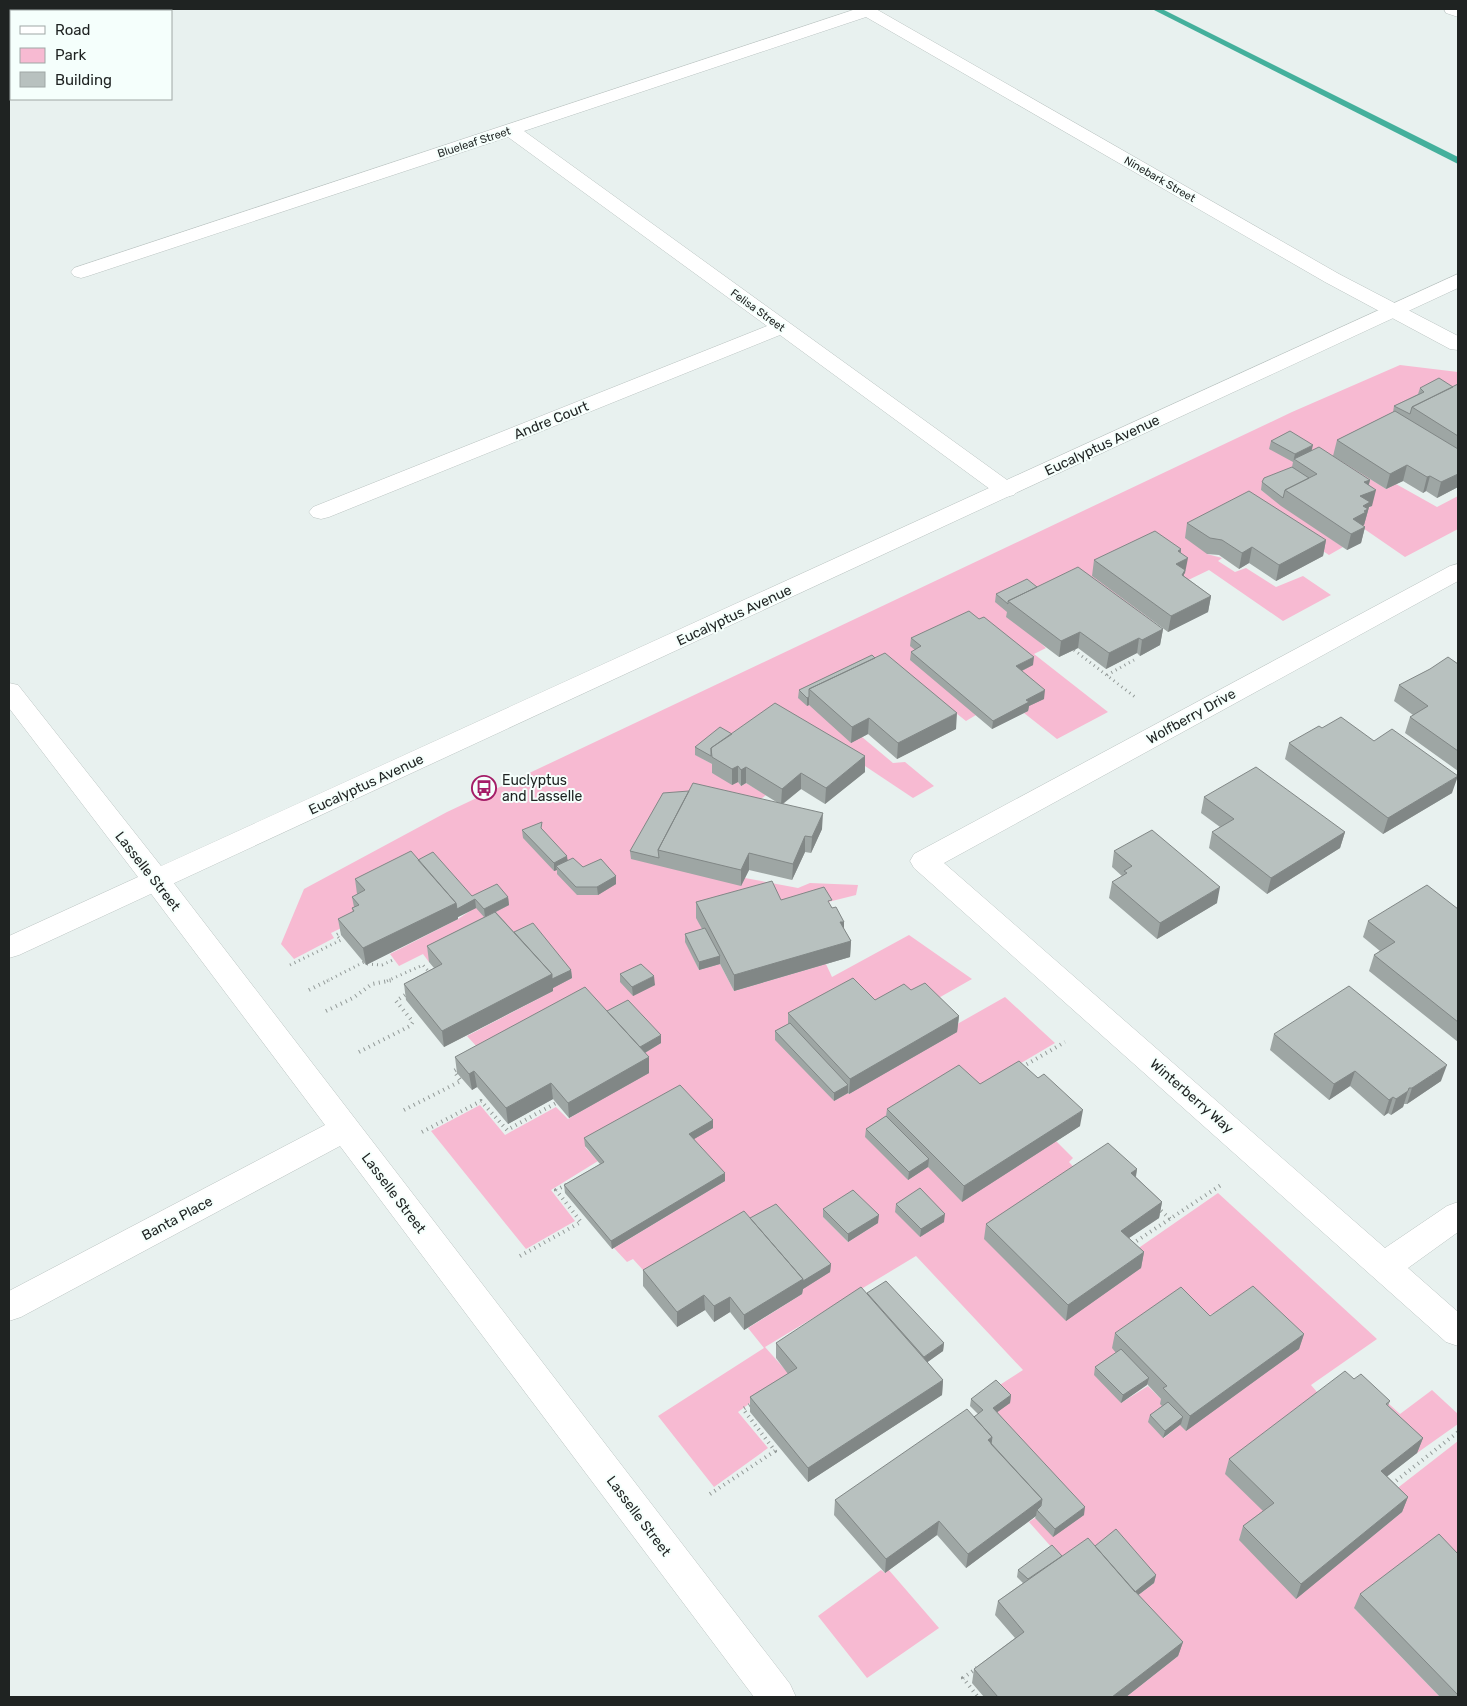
<svg xmlns="http://www.w3.org/2000/svg" width="1467" height="1706" viewBox="0 0 1467 1706" font-family="Rubik,sans-serif">
<style>
.green{fill:#f7bad2;fill-rule:evenodd}
.lines{fill:none;stroke-linecap:round;stroke-linejoin:round}
.stream{fill:#44b09c;fill-rule:evenodd}
.street-casing{stroke:#bbc4c2;stroke-width:1}
.secondary-casing{stroke:#bbc4c2;stroke-width:1}
.path-far1{stroke:#939a98;stroke-width:3;stroke-dasharray:1 4;stroke-linecap:butt}
.path{stroke:#939a98;stroke-width:4;stroke-dasharray:1 4.5;stroke-linecap:butt}
.street{fill:#fff;fill-rule:evenodd}
.secondary{fill:#fff;fill-rule:evenodd}
.wall{fill:#9ea6a4}
.shaded-wall{fill:#818786}
.building{fill:#b8c1bf;stroke:#818786}
.labels{text-anchor:middle;stroke-width:4;stroke-linejoin:round;paint-order:stroke}
.far-street-label{font-size:11px;fill:#1f2322;stroke:#f5fffc}
.street-label{font-size:14px;fill:#1f2322;stroke:#f5fffc}
.poi-label{font-size:14px;fill:#1f2322;stroke:#f5fffc;text-anchor:start}
</style>
<rect width="100%" height="100%" fill="#e8f1ef"/>
<path class="green" d="M1400,365L1458,372V398L1334,456L1386,489L1396,484L1437,507L1458,496V529L1405,557L1360,526L1364,510L1372,506L1261,490L1343,547L1329,555L1312,544L1207,554L1222,558L1218,561L1235,572L1246,568L1276,587L1303,576L1331,595L1283,621L1209,570L1180,584L1093,576L1154,622L1145,627L1010,615L1046,648L1034,654L1108,712L1057,739L1024,713L1028,711L920,655L976,715L966,721L951,709L884,669L807,706L809,705L862,737L893,763L905,762L934,786L913,798L853,758L696,755L712,764V773L738,782L741,786L746,783L766,795L756,803L693,799L745,878L798,888L810,883L858,885L856,895L828,902L697,918L705,936L686,942L699,970L720,964L734,991L826,964L832,977L909,935L972,979L935,1000L834,1101L848,1093L849,1094L952,1027L1005,997L1055,1043L970,1093L908,1180L928,1167L1056,1141L1073,1158L1069,1162L1081,1175L1127,1256L1218,1193L1377,1339L1311,1385L1323,1399L1269,1518L1296,1598L1402,1512L1386,1497L1458,1441V1554L1355,1609L1440,1697H1126L1178,1656L1128,1603L1154,1583L1063,1567L1054,1550L1029,1522L1035,1518L1053,1536L992,1416L995,1388L1023,1370L916,1256L765,1347L789,1374L738,1412L768,1448L714,1487L658,1416L764,1348L748,1328L802,1294L652,1280L633,1259L627,1262L614,1248L725,1181L585,1147L598,1161L551,1190L575,1221L526,1249L431,1131L480,1105L505,1135L556,1107L568,1119L590,1106L636,1058L661,1043L478,1048L467,1036L553,991L551,988L572,978L429,962L423,954L399,966L390,954L458,919L498,892L360,919L331,933L334,938L294,959L281,944L304,889L447,812L1292,412ZM823,1217L878,1223L848,1242ZM1216,1312L1298,1349L1186,1430L1181,1424L1164,1438L1166,1410L1163,1401L1148,1386L1121,1403L1120,1357Z
M1365,1382L1400,1414L1432,1390L1458,1414V1424L1417,1453L1380,1419Z
M888,1569L939,1628L867,1678L818,1616L881,1570L885,1573Z"/>
<g class="lines">
<path class="stream" d="M1152,9H1162L1458,157V164Z"/>
<defs>
<path id="street" d="M856,9H876L1339,274L1458,336V350L1450,349L1325,282L866,17L524,131L1014,485L1018,490L1014,495L1006,497L998,495L780,335L329,517L321,519L313,517L309,512L313,507L767,326L508,137L88,276L81,278L74,276L71,272L74,268Z
M1444,9H1458V17L1446,13Z
M1458,564V581L944,863L1385,1248L1447,1206L1458,1202V1232L1408,1268L1458,1312V1346L1446,1342L914,868L910,861L914,854L1450,566Z
M156,870L166,873L790,1684L796,1697H754L340,1146L21,1317L9,1321V1291L325,1125L146,887L142,880L146,873Z"/>
<path id="secondary" d="M1458,274V288L19,955L9,958V936L138,877L9,708V683L18,685L161,866Z"/>
</defs>
<use href="#street" class="street-casing"/>
<use href="#secondary" class="secondary-casing"/>
<path class="path-far1" d="M1074,650L1135,697
M1107,675L1134,660
M367,964L382,965L395,959
M290,965L341,940L336,935L344,930
M327,981L364,962
M387,981L423,965L430,973"/>
<path class="path" d="M309,990L329,980
M326,1011L353,998L372,984L393,980
M359,1052L410,1026L413,1022L396,1001L408,993
M1022,1067L1065,1042
M404,1110L461,1081L454,1071L459,1068
M422,1132L481,1101L507,1130L556,1103
M1157,1207L1170,1219
M1132,1244L1221,1185
M520,1256L581,1222L556,1190L568,1184
M1392,1484L1458,1432
M710,1494L775,1451L743,1409L753,1403
M977,1668L963,1678L978,1697"/>
<use href="#street" class="street"/>
<use href="#secondary" class="secondary"/>
</g>
<path class="wall" d="M1458,384V487L1437,498L1426,491L1423,493L1403,481L1386,489L1333,456L1337,440L1393,412L1394,406L1418,394L1420,388L1453,387Z
M1271,441L1312,450L1370,480L1369,485L1372,506L1369,507L1364,525H1363L1365,527L1361,543L1347,550L1281,506L1261,490L1262,482L1292,467L1293,462L1269,449Z
M1187,523L1326,540L1323,556L1276,581L1249,563L1239,569L1219,555L1207,554L1185,538Z
M1181,549V552L1185,573L1184,574V576L1211,596L1208,612L1168,632L1092,576L1094,560Z
M1037,587L1163,629L1160,645L1140,656L1137,653L1106,669L1078,648L1059,657L1006,617L1007,612L995,602L996,594Z
M911,638L1033,665L1022,671L1044,699L1029,706L1028,711L992,729L910,660L911,652L915,650L910,646Z
M872,655L956,729L897,759L868,734L851,743L809,705L807,706L798,698L799,690Z
M1458,664V771L1405,733L1410,717L1413,715L1394,701L1399,685Z
M1322,728L1452,793L1383,834L1285,759L1289,743Z
M732,734L865,756V772L825,804L801,789L783,804L822,829L811,853L805,852L792,880L749,870L741,886L631,859L630,851L778,803L746,783L741,786L738,782L732,785L712,773V764L695,755V747Z
M1204,797L1345,832L1340,848L1267,894L1209,848L1212,832L1220,827L1201,813Z
M522,830H543L568,860L583,867L616,876V884L598,895H577L557,874V870L554,871L523,838Z
M1114,851L1217,903L1157,939L1109,898L1112,882L1122,876L1112,867Z
M418,860L472,896L508,897L509,905L496,912L514,932L571,970L572,978L553,988V991L444,1047L406,1000L404,984L434,968L429,962L427,946L484,917L476,908L458,917V919L366,965L341,935L338,919L353,912L352,908L354,907L352,897L357,894L355,879Z
M781,900L831,907L851,941L850,957L734,991L720,964L699,970L685,942V934L702,929L696,918V902Z
M1458,909V1042L1369,971L1374,955L1380,951L1363,937L1368,921Z
M620,974L655,985L633,996L620,982Z
M911,990L959,1016L957,1032L849,1094L848,1093L834,1101L775,1040V1031L788,1024V1013L875,1000Z
M607,1011L661,1043L645,1053L649,1073L569,1118L553,1099L508,1124L477,1087L472,1090L457,1073L455,1057Z
M1274,1034L1441,1081L1407,1104H1404L1403,1107L1391,1115L1388,1113L1384,1116L1350,1086L1329,1100L1270,1050Z
M980,1084L1080,1126L962,1202L928,1167L908,1180L865,1137L866,1129L886,1116L887,1109Z
M713,1120V1128L694,1139L725,1181L612,1249L565,1193L564,1185L600,1164L585,1146L584,1138Z
M1137,1169L1136,1177L1162,1202L1159,1218L1129,1238L1144,1252L1141,1268L1066,1321L984,1239L986,1224Z
M896,1204L944,1222L920,1237L895,1212Z
M823,1209L878,1223L848,1242L823,1217Z
M750,1218L831,1264L830,1272L803,1289L802,1294L744,1330L730,1312L714,1322L705,1310L677,1327L643,1286V1270Z
M867,1293L944,1343L943,1351L927,1362L943,1380L942,1395L808,1482L750,1412V1397L788,1374L776,1358V1343Z
M1210,1316L1304,1334L1299,1349L1186,1431L1180,1425L1163,1438L1148,1422L1150,1415L1162,1406L1160,1404L1161,1399L1147,1384L1121,1403L1094,1375L1095,1367L1116,1353L1112,1348L1115,1333Z
M1354,1379L1390,1401L1388,1406L1423,1438L1417,1453L1387,1476L1408,1497L1402,1512L1296,1599L1239,1540L1243,1526L1263,1511L1225,1474L1229,1459Z
M1011,1395L1010,1403L997,1412L1084,1515L1053,1537L1035,1518L1036,1516L966,1568L937,1535L885,1573L834,1515L835,1500L978,1414L970,1406L971,1399Z
M1095,1546L1156,1575L1154,1583L1138,1595L1183,1642L1178,1656L1126,1697H984L972,1683L974,1669L1015,1638L995,1615L998,1601L1023,1583L1017,1577L1018,1570Z
M1458,1554V1697H1440L1354,1608L1360,1594Z"/>
<path class="shaded-wall" d="M1313,445L1311,453L1294,459L1293,462L1295,454Z
M1407,465L1403,481L1386,489L1390,474Z
M1458,474V487L1437,498L1441,482Z
M1430,476L1426,491L1423,493L1427,477Z
M1370,480L1366,493L1376,490L1372,506L1369,507L1364,525H1363V528L1353,519L1356,511L1364,482Z
M1365,527L1361,543L1347,550L1351,534Z
M1326,540L1323,556L1276,581L1279,565Z
M1252,547L1249,563L1239,569L1242,553Z
M1181,549L1179,562L1188,558L1185,573L1184,574L1182,586L1174,579L1178,551Z
M1211,596L1208,612L1168,632L1171,616Z
M1163,629L1160,645L1140,656L1142,640Z
M1080,632L1078,648L1059,657L1061,641Z
M1139,638L1137,653L1106,669L1109,653Z
M1034,657L1033,665L1015,674L1016,666Z
M1045,690L1044,699L1029,706L1028,711L992,729L993,721L1026,700Z
M809,697V705L807,706V698Z
M957,713L956,729L897,759L898,743Z
M869,718L868,734L851,743L852,727Z
M865,756V772L825,804L826,788Z
M738,766V782L732,785V769Z
M746,767V783L741,786V770Z
M801,773V789L781,805L782,789Z
M1458,776L1452,793L1383,834L1388,818Z
M823,813L822,829L811,853L812,837Z
M1345,832L1340,848L1267,894L1271,878Z
M805,836V852L792,880L793,864Z
M749,853V870L741,886V870Z
M567,856L568,864L556,866L557,870L554,871V863Z
M616,876V884L598,895L597,887Z
M1220,887L1217,903L1157,939L1160,923Z
M508,897L509,905L485,917L484,909Z
M475,899L476,908L458,917V919L366,965L363,948L456,903Z
M840,922H844V938Z
M851,941L850,957L734,991V975Z
M720,956V964L699,970V962Z
M571,970L572,978L553,988V991L444,1047L442,1031L552,974Z
M654,976L655,985L633,996L632,987Z
M959,1016L957,1032L849,1094L850,1079Z
M661,1035V1043L636,1058L635,1050Z
M649,1057V1073L569,1118L568,1103Z
M1447,1065L1441,1081L1407,1104L1412,1088Z
M474,1071L477,1087L472,1090L469,1074Z
M1355,1071L1350,1086L1329,1100L1334,1084Z
M551,1083L553,1099L508,1124L506,1108Z
M848,1085V1093L834,1101V1093Z
M1408,1091L1403,1107L1391,1115L1396,1099Z
M1393,1097L1388,1113L1384,1116L1389,1100Z
M1083,1110L1080,1126L962,1202L964,1186Z
M713,1120V1128L689,1142V1134Z
M929,1159L928,1167L908,1180L909,1172Z
M1137,1169L1134,1185L1131,1173Z
M725,1173V1181L612,1249L611,1241Z
M1162,1202L1159,1218L1117,1246L1121,1231Z
M945,1214L944,1222L920,1237L921,1229Z
M879,1215L878,1223L848,1242V1234Z
M1144,1252L1141,1268L1066,1321L1068,1305Z
M831,1264L830,1272L803,1289L802,1294L744,1330V1315L803,1279Z
M704,1295L705,1310L677,1327V1312Z
M730,1297V1312L714,1322V1306Z
M1304,1334L1299,1349L1186,1431L1190,1416Z
M944,1343L943,1351L918,1369L919,1361Z
M1149,1378L1147,1385L1121,1403L1123,1395Z
M943,1380L942,1395L808,1482V1468Z
M1011,1395L1010,1403L992,1416L993,1408Z
M1183,1417L1181,1424L1163,1438L1165,1431Z
M992,1437L990,1451L988,1440Z
M1423,1438L1417,1453L1375,1486L1381,1471Z
M1408,1497L1402,1512L1296,1599L1301,1584Z
M1042,1499L1039,1513L1037,1510L1036,1516L966,1568L968,1554Z
M1085,1507L1084,1515L1053,1537L1055,1529Z
M939,1521L937,1535L885,1573L886,1559Z
M1156,1575L1154,1583L1128,1603L1130,1595Z
M1183,1642L1178,1656L1126,1697H1112Z"/>
<path class="building" d="M1439,378L1453,387L1412,407L1410,414L1394,406L1424,392L1420,388Z
M1458,384V436L1412,407Z
M1395,411L1458,449V474L1441,482L1430,476L1427,477L1407,465L1390,474L1337,440Z
M1290,431L1313,445L1295,454L1271,441Z
M1319,447L1370,480L1364,482L1376,490L1360,496L1370,502L1363,506L1368,509L1364,511L1366,512L1353,519L1365,527L1351,534L1285,490L1317,474L1294,459Z
M1292,467L1309,478L1285,490L1283,498L1262,482L1264,478Z
M1249,491L1326,540L1279,565L1252,547L1242,553L1222,540L1210,538L1187,523Z
M1155,531L1181,549L1178,551L1188,558L1176,564L1185,570L1182,575L1211,596L1171,616L1094,560Z
M1078,567L1163,629L1142,640L1139,638L1109,653L1080,632L1061,641L1008,601Z
M1027,579L1037,587L1008,601V604L996,594Z
M969,611L979,619L984,617L1034,657L1016,666L1045,690L1026,700L1029,702L993,721L911,652L921,646L911,638Z
M885,653L957,713L898,743L869,718L852,727L809,689Z
M872,655L875,658L809,689V697L807,698L799,690Z
M1448,657L1458,664V751L1410,717L1428,706L1399,685L1430,669Z
M775,703L865,756L826,788L801,773L782,789L746,767L741,770L738,766L732,769L712,757L711,748Z
M1341,717L1374,741L1392,729L1458,776L1388,818L1289,743L1319,726L1322,728Z
M720,727L732,734L711,748V756L695,747Z
M1256,767L1345,832L1271,878L1212,832L1234,819L1204,797Z
M693,783L823,813L812,837L805,836L793,864L749,853L741,870L658,850Z
M689,791L658,850L659,858L630,851L663,793Z
M542,822L541,828L567,856L554,863L522,830Z
M1152,830L1220,887L1160,923L1112,882L1127,873L1124,871L1132,866L1114,851Z
M411,851L456,903L363,948L338,919L354,911L352,908L359,905L352,897L365,890L355,879Z
M433,852L472,896L497,884L508,897L484,909L475,899L457,909L456,903L418,860Z
M573,858L583,867L601,859L616,876L597,887H576L556,866Z
M772,881L781,900L824,887L832,900L828,901L832,908L836,907L844,922H840L851,941L734,975L696,902Z
M1427,885L1458,909V1022L1374,955L1395,942L1368,921Z
M495,912L552,974L442,1031L404,984L442,964L427,946Z
M533,923L571,970L552,979V974L514,932Z
M705,928L720,956L699,962L685,934Z
M641,964L654,976L632,987L620,974Z
M853,978L875,1000L904,984L911,990L925,983L959,1016L850,1079L788,1013Z
M1349,986L1447,1065L1412,1088H1409L1408,1091L1396,1099L1393,1097L1389,1100L1355,1071L1334,1084L1274,1034Z
M585,987L649,1057L568,1103L551,1083L506,1108L474,1071L469,1074L455,1057Z
M628,1000L661,1035L640,1047L607,1011Z
M790,1023L848,1085L834,1093L775,1031Z
M1019,1061L1038,1078L1044,1074L1083,1110L964,1186L887,1109L959,1065L980,1084Z
M680,1085L713,1120L689,1134L725,1173L611,1241L564,1185L604,1162L584,1138Z
M886,1116L929,1159L909,1172L866,1129Z
M1108,1143L1137,1169L1131,1173L1162,1202L1121,1231L1144,1252L1068,1305L986,1224Z
M920,1188L945,1214L921,1229L896,1204Z
M853,1190L879,1215L848,1234L823,1209Z
M776,1204L831,1264L803,1281V1279L750,1218Z
M744,1211L803,1279L744,1315L730,1297L714,1306L704,1295L677,1312L643,1270Z
M886,1281L944,1343L924,1357L867,1293Z
M1253,1286L1304,1334L1190,1416L1163,1388L1167,1386L1115,1333L1181,1287L1210,1316Z
M861,1287L943,1380L808,1468L750,1397L797,1368L776,1343Z
M1121,1349L1149,1378L1123,1395L1095,1367Z
M1345,1371L1354,1379L1361,1374L1390,1401L1386,1404L1423,1438L1381,1471L1408,1497L1301,1584L1243,1526L1274,1503L1229,1459Z
M996,1380L1011,1395L993,1408L1085,1507L1055,1529L1037,1510L1041,1506L1042,1499L991,1444L992,1437L974,1417L983,1410L971,1399Z
M1168,1402L1183,1417L1165,1431L1150,1415Z
M967,1409L992,1437L988,1440L1042,1499L968,1554L939,1521L886,1559L835,1500Z
M1116,1529L1156,1575L1135,1592L1095,1546Z
M1439,1534L1458,1554V1695L1360,1594Z
M1088,1538L1132,1588L1183,1642L1112,1697H998L974,1669L1024,1632L998,1601Z
M1052,1545L1062,1556L1028,1579L1018,1570Z"/>
<defs>
<symbol id="bus-ring" viewBox="-11 -11 22 22"><circle r="9.5" fill="#f5fffc" stroke="#a41d67" stroke-width="1.5"/><path d="M-5-6H5V4H4V6H2V4H-2V6H-4V4H-5ZM-3.5-4V0h7V-4ZM-3.5 1.2v1.5H-2V1.2ZM2 1.2v1.5H3.5V1.2Z" fill="#a41d67"/></symbol>
</defs>
<g fill-rule="evenodd">
<use href="#bus-ring" x="470" y="774" width="28" height="28"/>
</g>
<g class="labels">
<g class="far-street-label">
<text transform="translate(474 142) rotate(-18)" y="4">Blueleaf Street</text>
<text transform="translate(1160 179) rotate(30)" y="4">Ninebark Street</text>
<text transform="translate(758 310) rotate(36)" y="4">Felisa Street</text>
</g>
<g class="street-label">
<text transform="translate(551 420) rotate(-22)" y="5">Andre Court</text>
<text transform="translate(1102 445) rotate(-25)" y="5">Eucalyptus Avenue</text>
<text transform="translate(734 615) rotate(-25)" y="5">Eucalyptus Avenue</text>
<text transform="translate(1191 716) rotate(-29)" y="5">Wolfberry Drive</text>
<text transform="translate(366 784) rotate(-25)" y="5">Eucalyptus Avenue</text>
<text transform="translate(148 871) rotate(52)" y="5">Lasselle Street</text>
<text transform="translate(1192 1096) rotate(41)" y="5">Winterberry Way</text>
<text transform="translate(394 1193) rotate(53)" y="5">Lasselle Street</text>
<text transform="translate(177 1218) rotate(-28)" y="5">Banta Place</text>
<text transform="translate(639 1516) rotate(53)" y="5">Lasselle Street</text>
</g>
<g class="poi-label">
<text x="502" y="785">Euclyptus<tspan x="502" dy="16">and Lasselle</tspan></text>
</g>
</g>
<rect width="1467" height="1706" fill="none" stroke="#1f2322" stroke-width="20"/>
<rect x="10" y="10" width="162" height="90" fill="#f5fffc" stroke="#9fa7a5"/>
<rect x="20" y="26" width="25" height="8" fill="#ffffff" stroke="#9fa7a5"/>
<text x="55" y="35" font-size="15" fill="#1f2322">Road</text>
<rect x="20" y="48" width="25" height="15" fill="#f7bad2" stroke="#9fa7a5"/>
<text x="55" y="60" font-size="15" fill="#1f2322">Park</text>
<rect x="20" y="72" width="25" height="15" fill="#b8c1bf" stroke="#9fa7a5"/>
<text x="55" y="85" font-size="15" fill="#1f2322">Building</text>
</svg>
